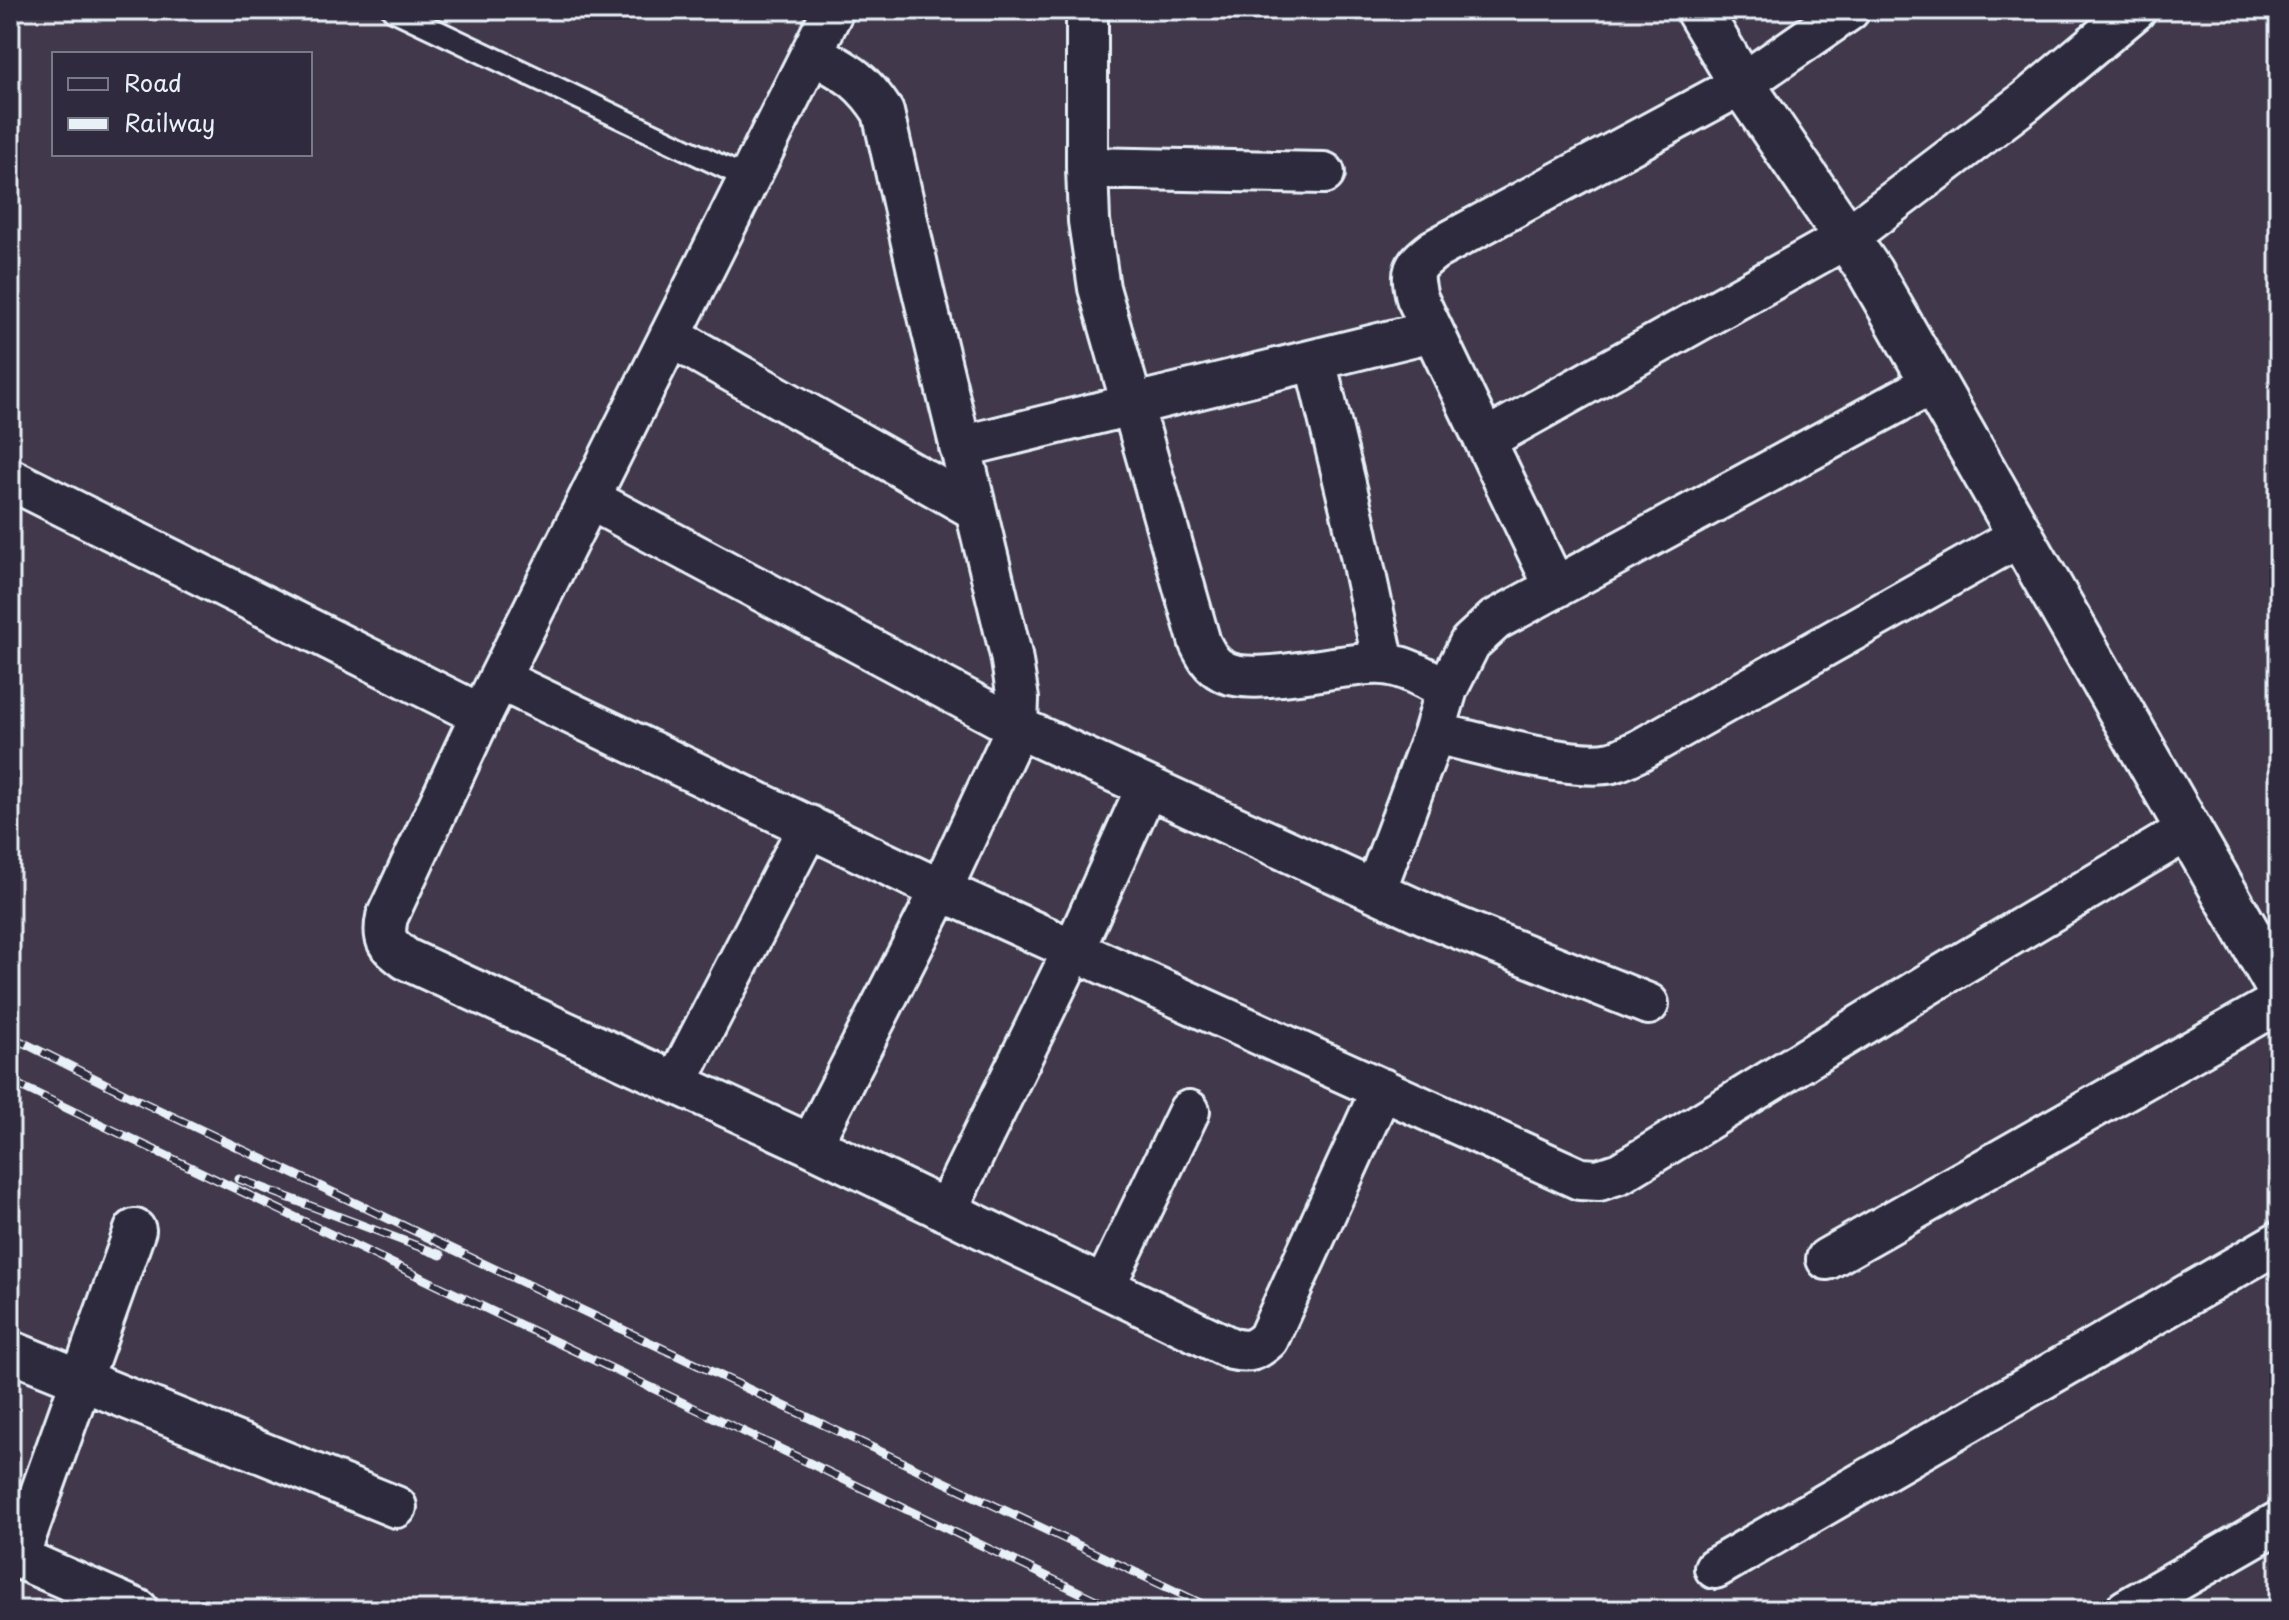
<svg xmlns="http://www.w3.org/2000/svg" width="2289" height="1620" viewBox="0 0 2289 1620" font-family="'Playpen Sans',sans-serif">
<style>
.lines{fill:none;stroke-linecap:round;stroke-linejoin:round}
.service-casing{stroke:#e8f1f8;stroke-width:26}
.minor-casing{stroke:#e8f1f8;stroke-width:46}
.tertiary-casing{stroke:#e8f1f8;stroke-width:50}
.service{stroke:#2f2a3d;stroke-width:20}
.minor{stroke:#2f2a3d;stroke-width:40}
.tertiary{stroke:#2f2a3d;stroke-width:44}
.rail-casing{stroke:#e8f1f8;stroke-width:9}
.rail{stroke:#2f2a3d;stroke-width:6;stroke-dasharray:18;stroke-linecap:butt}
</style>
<rect width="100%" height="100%" fill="#42384c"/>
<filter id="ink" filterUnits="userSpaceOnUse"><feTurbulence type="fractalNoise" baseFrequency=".0125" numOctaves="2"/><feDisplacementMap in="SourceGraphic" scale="16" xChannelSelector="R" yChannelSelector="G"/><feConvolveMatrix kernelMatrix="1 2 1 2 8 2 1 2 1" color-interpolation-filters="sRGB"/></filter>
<g filter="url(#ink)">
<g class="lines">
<defs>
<path id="service" d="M393,10L749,179"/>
<path id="minor" d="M1087,10V168L1089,221L1099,288L1200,643C1206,655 1211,665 1223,671C1254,688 1345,661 1383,664C1405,665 1428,680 1447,689
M1087,168L1324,173
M670,336L975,509
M1315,360L1353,517L1384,664
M1485,440L1846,238L2025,102L2135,10
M960,447L1432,331
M10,479L481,715L833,10
M590,499L1017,727L1436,919L1648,1004
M1555,587L1417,298C1411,271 1412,267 1434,250L1742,84L1849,10
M499,679L941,890L1580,1179L1599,1180L1620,1173L1938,978L2188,830
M481,715L387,917C382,941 388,945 406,959L811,1145L1232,1349C1249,1353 1256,1350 1268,1339L1382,1089
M1434,733C1476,742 1573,771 1612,762C1621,760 1631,754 1640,750L2020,536
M1375,891L1434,733L1447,689L1470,643L1495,620L1933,383
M676,1083L809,826
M811,1145L941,890L1017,727L1018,699L1011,655L921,283L883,112C861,78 846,72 812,53
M946,1211L1074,949L1147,787
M1827,1259L2279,1002
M1104,1287L1189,1111
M10,1351L396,1507
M10,1554L138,1610
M18,1557L135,1230
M1715,1568L2279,1242
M2126,1610L2279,1522"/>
<path id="tertiary" d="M1698,10L1742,84L1870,272L2279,988"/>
</defs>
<use href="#service" class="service-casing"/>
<use href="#minor" class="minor-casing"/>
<use href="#tertiary" class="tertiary-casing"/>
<use href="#service" class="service"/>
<use href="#minor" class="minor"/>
<use href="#tertiary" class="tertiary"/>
<defs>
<path id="rail" d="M10,1036L142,1102L1215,1610
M10,1081L1117,1610
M239,1179L441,1255"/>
</defs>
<use href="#rail" class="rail-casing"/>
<use href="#rail" class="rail"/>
</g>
</g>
<rect width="2289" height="1620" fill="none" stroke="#2f2a3d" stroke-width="40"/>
<rect x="20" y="20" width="2249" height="1580" fill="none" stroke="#e8f1f8" stroke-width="3" filter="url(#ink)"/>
<rect x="52" y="52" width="260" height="104" fill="#2f2a3d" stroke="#797a88" stroke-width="2"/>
<rect x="68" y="78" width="40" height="12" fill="#2f2a3d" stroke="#797a88" stroke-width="2"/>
<text x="124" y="92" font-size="24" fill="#e8f1f8">Road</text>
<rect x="68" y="118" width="40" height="12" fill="#e8f1f8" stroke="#797a88" stroke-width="2"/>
<text x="124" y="132" font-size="24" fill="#e8f1f8">Railway</text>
</svg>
